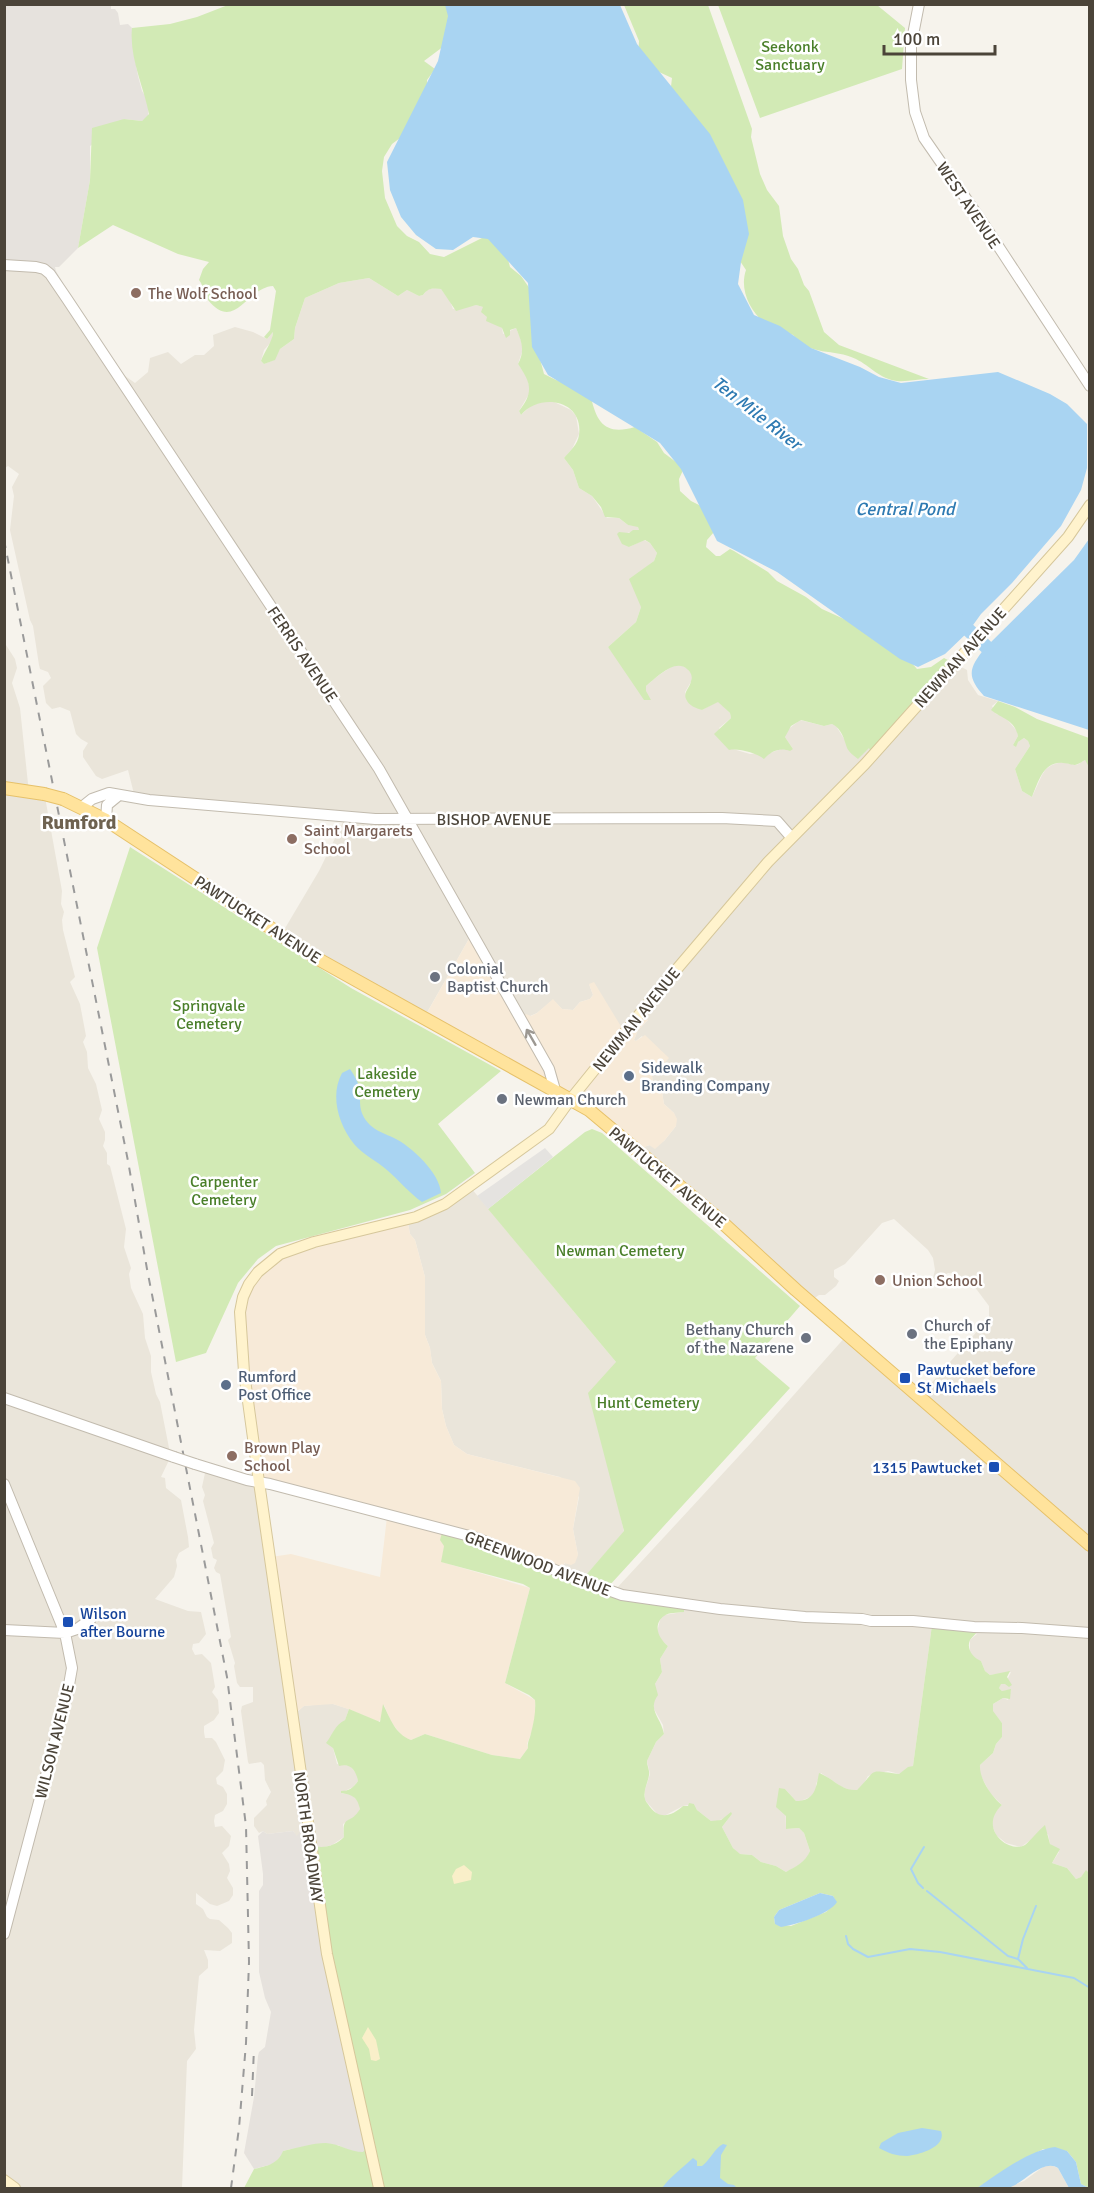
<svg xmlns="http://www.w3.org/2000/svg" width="1094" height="2193" viewBox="0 0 1094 2193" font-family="Signika,sans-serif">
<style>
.residential{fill:#eae5da}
.commercial{fill:#f7ead8}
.industrial{fill:#e6e2dd}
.green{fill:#d2eab5;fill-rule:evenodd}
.sand{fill:#f9efc9}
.parking{fill:#e5e3e0}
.water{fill:#a9d4f2}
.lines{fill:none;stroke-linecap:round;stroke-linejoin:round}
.stream{stroke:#a9d4f2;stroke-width:2}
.river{stroke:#a9d4f2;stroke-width:14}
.tertiary-casing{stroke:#c2bbae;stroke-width:12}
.secondary-casing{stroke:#d6c79b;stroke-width:12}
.primary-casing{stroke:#e6c16a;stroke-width:14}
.tertiary{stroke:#fff;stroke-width:10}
.secondary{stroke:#fff3cd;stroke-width:10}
.primary{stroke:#ffe39c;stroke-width:12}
.rail{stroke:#9a9a9a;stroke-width:2;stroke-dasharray:8 8;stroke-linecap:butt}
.tertiary-bridge-casing{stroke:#c2bbae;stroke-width:12;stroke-linecap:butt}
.primary-bridge-casing{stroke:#e6c16a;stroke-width:14;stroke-linecap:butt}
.tertiary-bridge{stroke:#fff;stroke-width:10}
.primary-bridge{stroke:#ffe39c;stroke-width:12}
.oneway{stroke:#9c9892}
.education-dot{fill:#8d6e63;stroke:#fff;stroke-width:2}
.worship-dot{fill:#6b7280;stroke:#fff;stroke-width:2}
.service-dot{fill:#5c6f8a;stroke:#fff;stroke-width:2}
.transit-dot{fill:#1a4fb4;stroke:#fff;stroke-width:2}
.labels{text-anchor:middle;stroke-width:5;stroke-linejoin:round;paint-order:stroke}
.park-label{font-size:16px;fill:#4a7f2a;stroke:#fff}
.street-label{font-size:16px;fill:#4b4439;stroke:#fff}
.education-label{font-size:16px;fill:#785e54;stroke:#fff;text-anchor:start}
.worship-label{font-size:16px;fill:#5b616d;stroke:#fff;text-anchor:start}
.service-label{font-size:16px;fill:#4e5e75;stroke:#fff;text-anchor:start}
.transit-label{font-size:16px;fill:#164399;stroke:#fff;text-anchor:start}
.water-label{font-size:18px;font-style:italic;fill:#2e7ab2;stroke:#fff}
.quarter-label{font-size:20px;font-weight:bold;fill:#6e6250;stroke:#fff}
</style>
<rect width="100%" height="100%" fill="#f6f3ec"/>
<path class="residential" d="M4,268L37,271L47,274L121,373L135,383L148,372L150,358L168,352L181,364L195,355H204L214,346L213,335L235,327L253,332L267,339L273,332L272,341L264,350L261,361L264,364L274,360L280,349L294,339L295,328L305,298L339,283L369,278L398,296L407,290L419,296L423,295L427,290L434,288L441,289L450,301L453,309L476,305L483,307L487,317L490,321L502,328L503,334L516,328L520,337L523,349L518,364L527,377L530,389L529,394L519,411L521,415L533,404L550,400L571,410L576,416L579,434L572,449L564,458L573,470L579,488L592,496L607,518H619L628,525L638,526L639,530L623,534L629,547L644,540L650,543L657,553L654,561L638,574L641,607L636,622L608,647L646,691V686L659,675L676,664L681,665L688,669L692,675V680L685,692L687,701L702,710L718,701L730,713L731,718L719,728L733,749L750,754L770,753L784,748L793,749L785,737L786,731L800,720L824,726L832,724L836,726L848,745L870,748L874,758L954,663L967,670L968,680L978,695L998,701L992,706L996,714L1004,716L1017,731L1018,736L1013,745L1024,738L1028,741L1030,746L1015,769L1022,791L1032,797L1042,775L1046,769L1052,765L1061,762L1077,765L1085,760L1087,762L1090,767L1089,1873L1086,1871L1081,1877L1076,1879L1067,1868L1052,1863L1059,1852L1050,1844L1048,1834L1029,1841L1021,1847L1006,1843L996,1835L991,1822L993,1813L1002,1805L990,1793L980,1774V1765L993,1753L996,1744L1002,1737V1723L992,1711L993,1704L1003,1698L1008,1700L1011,1690L1002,1691L999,1688L1000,1684H1005L1011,1672L990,1675L985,1671L981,1661L975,1659L970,1653V1640L977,1634L932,1625L913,1766L899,1774L888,1771L868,1776L863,1785L857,1790L853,1791L842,1787L821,1773L816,1784V1792L812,1796L801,1801H796L785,1789L786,1829L799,1828L804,1833L810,1851L807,1858L798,1866L786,1872L776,1866L761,1862L752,1855L739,1854L733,1848L722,1827L732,1814L716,1822L711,1821L697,1810L694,1804L683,1806L664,1816H659L645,1800V1790L650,1774L647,1761L656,1742L664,1734L663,1725L654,1709V1701L655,1684L662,1672L660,1659L668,1646L660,1639L657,1632L660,1620L664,1615L683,1612L616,1589L751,1443L847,1335L920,1396L987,1320L989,1316V1306L974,1286L958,1274L948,1273L936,1280L933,1278L935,1270L933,1258L928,1250L894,1219L882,1223L845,1264L834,1270V1277L839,1281L836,1286L825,1295H819L809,1302L641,1149L643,1147L664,1141L676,1126L674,1113L664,1104L662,1092L653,1083L652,1076L662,1067L642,1036L636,1041L634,1040L638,1030L648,1020L641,1018L625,1033L589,984L593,995L590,999L580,1002L573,1010L562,1009L553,1000L537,1013L521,1020L470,937L425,1016L281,935L319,871L343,822L135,798L128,770L102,779L96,776L83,757V751L88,743L81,739L76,734L70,711L60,707L52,709L46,703L43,686L51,678L48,672L40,669L39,665L33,626L30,620L10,530L14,496L12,487L19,474L8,466L5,468Z
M4,637L6,645L15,659L17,668L12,683L20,708L29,793L45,797L62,891L61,904L64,912L62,920L63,930L75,977L70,982L80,1004L86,1036L83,1042L87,1052L88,1068L96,1084L102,1110L99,1119L105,1132V1140L103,1146L107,1153V1164L110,1166L126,1229L124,1247L131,1268L129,1274L131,1288L143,1314L145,1338L151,1356V1372L156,1394L160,1402L170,1453V1458L161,1477L165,1478L166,1488L181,1500L188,1537L189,1547L179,1553L176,1560L177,1566L174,1577L155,1599L188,1611L201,1612L206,1634L199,1643L193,1644L192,1649L195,1655L202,1654L211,1663L215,1687L212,1692L218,1700L219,1713L214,1720L204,1726V1732L205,1738H212L216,1742L225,1760L223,1771L216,1778L217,1784L223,1787L227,1794V1804L223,1811L215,1815L214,1821L215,1827L222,1826L231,1836L229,1846L222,1853L229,1864L230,1871L227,1878L233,1888V1895L229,1901L217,1906L210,1904L196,1893V1904L203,1909L207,1917L210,1919L219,1920L228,1928L232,1933V1943L220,1951L204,1950L208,1960V1968L199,1976L194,2030L196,2049L187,2061L182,2188H5Z
M471,1188L616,1362L619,1508L624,1532L586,1575L583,1583L564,1572V1564L578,1555L573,1529L579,1497L560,1477L467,1454L454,1445L446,1426L442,1409L441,1381L432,1363L430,1348L425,1335V1277L415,1240L410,1234L408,1223Z
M198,1469L256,1484L298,1711L304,1706L322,1704H333L349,1709L345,1720L332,1734L333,1748L337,1764L350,1766L357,1774L358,1781L353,1787L341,1793L352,1795L359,1802L360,1809L357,1815L343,1824L344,1837L332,1845L321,1848L314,1846L297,1837L293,1831L267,1834L263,1831L259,1833L254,1826V1818L267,1805L266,1801L271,1792L265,1780L264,1765L261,1762L249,1764L248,1762L241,1711L242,1706L253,1702V1687H240L237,1683L234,1666L235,1663L228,1640L231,1637L220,1574L216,1572L214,1568L217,1560L213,1558L211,1548L214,1543L203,1501L205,1495L202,1487L205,1473Z
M1050,2165L1058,2168L1069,2188H1006L1024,2181L1043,2167Z"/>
<path class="commercial" d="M470,937L522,1020L526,1014L531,1016L537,1013L553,999L562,1009L573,1010L580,1002L590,999L593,995L589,984L594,982L625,1033L641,1018L648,1020L638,1030L634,1040L636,1041L645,1035L669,1058L652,1076L653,1083L662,1092L664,1104L674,1113L677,1119L676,1126L664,1141L655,1149L649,1145L641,1149L607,1125L424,1018Z
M408,1223L410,1234L415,1240L425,1277V1335L430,1348L432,1363L441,1381L442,1409L446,1426L454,1445L467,1454L575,1481L580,1488L573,1529L578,1555L575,1563L571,1565L564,1563V1572L444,1546L442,1562L530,1588L505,1683L535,1700L536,1712L532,1731L527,1744L528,1748L520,1759L492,1755L425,1734L411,1740L403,1737L391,1722L384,1705L382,1718L378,1722L351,1710L333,1704L304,1706L298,1711L297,1719L271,1557L291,1554L380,1577L387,1517L259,1479L242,1317L252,1284L281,1258L302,1249Z"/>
<path class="industrial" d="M4,5H111V9H115L118,13L120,25L128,24L132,28V42L138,76L142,91L149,102L148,117L142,121L124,119L90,146V180L78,248L59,267H55L56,271L63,283V286L37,271L5,268Z
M308,1830L370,2145L364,2152H352L338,2145L291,2149L283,2151L282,2156L273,2164L254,2169L244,2153L254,2097L258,2056L259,2052L265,2047L271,2012L265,1998L259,1972V1891L263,1885V1874L258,1836L263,1831L267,1834L293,1831L297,1836L300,1832Z"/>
<path class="green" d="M228,5H455L448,43L424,61L435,69L427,80V95L404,135L392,144L384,157L382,171L385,198L397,226L407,236L419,242L430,254L444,257L484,237L499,240L506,252L510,267L521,276L530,289L540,359L544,374L556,380L572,384L591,397C597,425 607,435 635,427L657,442L664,453L684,468L679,479L680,491L691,501L703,507L714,532L707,540L706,547L716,556H720L730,549L734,551L768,572L777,581L806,597L822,609L855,624L910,661L917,669L931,667L944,658L954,663L874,759L869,748L858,759C854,756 849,752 847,748C844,739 842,729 832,724L824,726L801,720L791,726L785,737L793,749L790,751C780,747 771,751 764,759C756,753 739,748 729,750L714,734L731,718L730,713L718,702L702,710C696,708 689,706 686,699C683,692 690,688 691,681C693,677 691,672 687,669C675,658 656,678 646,686V691L651,700H644L608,647L636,622L641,607L629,579L654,561L657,553L650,543L645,540L629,547L622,544L617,534L619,532L629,533L633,530H639L638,527L628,525L619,518L605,517L601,507L592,496L579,488L573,470L564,458C570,451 578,444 579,435C584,400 540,392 521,415L519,411C534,392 531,383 518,364C525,351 522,342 516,328L510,330V335L506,338L502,328L486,321L487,317L481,312L483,307L476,305L456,311L441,289C433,288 428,288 423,295L419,296L407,290L398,296L369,278L339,283L305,298L295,328L294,339L280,349L275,360L264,364L261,361C264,352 273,341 273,332L267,339L264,337L270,330L276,291L273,286C247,287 235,333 208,300C202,292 205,288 199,280L203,269L209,262L178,254L113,225L78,248L90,180L92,128L124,119L142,121L149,114C144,87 129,58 132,28L170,24L197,17Z
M624,5H708L752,129L751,137L760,174L767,190L779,206L783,236L791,259L798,269L804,285L809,291L824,332L839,345L929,379C919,379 907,382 897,381C880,379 870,366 856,359C834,348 809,357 793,335C787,332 781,333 775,330C754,319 738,293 746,270L738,258L670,95L672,78L659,72L638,57L639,41Z
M718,5H877L905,28L902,69L760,118Z
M998,701L1015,707L1037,719L1089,738V767L1085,760C1073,768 1075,764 1063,763C1043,761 1038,783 1032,797L1022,791L1015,769L1030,746L1028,741L1024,738L1018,742L1016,747L1013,745L1018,736C1014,719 1002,719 991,710Z
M130,847L351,988L501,1071L438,1124L475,1173L446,1194L410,1210L276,1246L258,1259L238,1283L206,1353L176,1362L97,948Z
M592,1129L602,1133L800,1306L755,1358L790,1388L609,1586L586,1575L624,1531L588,1393L616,1362L488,1209L585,1132Z
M443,1529L565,1576L684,1605V1612C677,1613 669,1612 664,1616C652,1625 659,1639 668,1646L660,1659L662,1672L655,1684L658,1695C647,1710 661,1717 664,1734L656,1742L647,1761C647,1766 650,1771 649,1775C648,1783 643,1790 645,1799C645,1801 649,1805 650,1807C660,1820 672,1816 683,1806H688L689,1803L694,1804L697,1810L711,1821L721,1820L731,1812L732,1814L722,1827L733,1848L740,1854L752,1855L761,1862L776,1866L786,1872C796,1866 805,1863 810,1851L804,1833L799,1828L786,1829V1816L776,1807L779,1788L785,1789L796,1801C815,1801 816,1788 819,1773C833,1778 841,1791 857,1790C879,1768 866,1770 899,1774L908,1767L913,1766L932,1625L977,1632C975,1635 972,1637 970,1640C966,1649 973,1658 981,1661L985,1671L990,1675L1010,1671L1007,1677L1012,1685L1009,1687L1005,1684H1001L999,1688L1002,1691L1011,1689L1010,1699L1003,1698L993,1704V1711L1002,1723V1737L996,1744L993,1753L980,1765C979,1779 992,1797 1002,1805C977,1828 1009,1854 1025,1845C1029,1842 1039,1830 1045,1825L1050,1844L1060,1849L1052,1863L1067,1868L1076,1879L1081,1877L1086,1870L1089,1873V2188L1081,2184L1076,2162L1067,2151L1043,2149L977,2188H244L254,2169C267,2166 278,2164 283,2151C296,2148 313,2143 326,2143C340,2144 350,2152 363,2152L369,2145L351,2072L314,1846C325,1849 336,1845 344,1837C342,1813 350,1826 360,1809C357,1796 352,1795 341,1793V1791C349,1791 353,1788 358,1781C356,1770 350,1763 339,1766L333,1748L326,1743C333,1734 334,1726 345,1720L349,1709L380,1722L383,1704C390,1718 395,1734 411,1740L425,1734L492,1755L520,1759L528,1748C527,1742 530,1739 531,1733C534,1722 536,1711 535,1700L529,1695L505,1683L530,1588L523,1584L441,1562L444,1546L440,1540ZM820,1893L833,1896L836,1902L826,1912L791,1926L775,1924L774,1917L779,1910Z"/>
<path class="sand" d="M464,1865L472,1872L471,1880L454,1884L452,1876L456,1869Z
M368,2027L376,2040L380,2059L376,2061L371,2060L369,2049L362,2038Z"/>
<path class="parking" d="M545,1148L553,1157L488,1209L477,1196Z"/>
<path class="water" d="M445,5H620L637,44L710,134L743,200L749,234L741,262L738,284L754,315L780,326L811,348L860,367L879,377L901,383L998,372L1050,394L1067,404L1087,424V468L1081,490L1061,526L1012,583L981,614L968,632L945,654L918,667L900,659L777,572L717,541L681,469L660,443L548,375L532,347L528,283L488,239L473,237L453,250L436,249L416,235L401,217L390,190L387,162L438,61L448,16Z
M1089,539V730L984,696C966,676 969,668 985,648L1074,560Z
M350,1069C354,1075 357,1080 359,1086C362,1102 356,1110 370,1125C376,1131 386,1134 394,1138C411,1146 440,1173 441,1193L422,1202C409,1193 399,1180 387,1170C377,1161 362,1154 354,1144C338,1124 330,1095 342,1073Z
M820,1893L833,1896L837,1902C830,1914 795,1925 781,1927L775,1924L774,1917L779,1910Z
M922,2128L941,2131C947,2147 919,2155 907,2156C896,2156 888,2153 879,2148L881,2143L898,2133Z
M723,2144L727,2145L721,2155L720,2178L728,2184L734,2185L737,2188H662C671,2176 681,2169 693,2158L697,2161V2166H702C711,2159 714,2149 723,2144Z
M1055,2147L1067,2151L1076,2162L1081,2184L1089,2188H1069L1058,2168C1042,2158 1023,2185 1007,2188C998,2190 986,2189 977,2188C998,2174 1029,2150 1055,2147Z"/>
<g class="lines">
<path class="stream" d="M923,1888L918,1883L911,1869L924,1847
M927,1891L1008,1956L1018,1959L1027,1968
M846,1936L848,1944L853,1949L868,1957L910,1949L940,1952L1074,1978L1090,1988
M1018,1959L1023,1939L1036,1906"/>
<path class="river" d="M957,619L999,659"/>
<defs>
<path id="tertiary" d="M919,4L911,45V80L915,112L924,138L985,226L1090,386
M4,265L36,267L44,269L50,274L67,299L379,769L549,1069L555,1090
M82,807L92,799L109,793L149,800L375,819L722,818L777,821L791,837
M106,820L107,805L118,796
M4,1398L174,1457
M195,1464L247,1480L270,1484L477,1538L572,1577L622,1595L720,1609L805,1617L862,1619L871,1621H913L974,1627L1022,1628L1090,1633
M4,1484L65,1633L72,1668L67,1696L4,1934
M4,1630L65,1633L77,1629L91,1619"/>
<path id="secondary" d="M4,2180L15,2188
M379,2188L327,1954L259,1482L244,1372L240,1312L243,1297L249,1284L258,1272L280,1254L314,1242L416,1217L445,1204L549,1129L570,1100L659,990L768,862L865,764L1068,537L1090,505"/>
<path id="primary" d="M4,788L44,794
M63,799L106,820L318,959L589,1110L713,1214L796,1290L1090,1545"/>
</defs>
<use href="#tertiary" class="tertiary-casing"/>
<use href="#secondary" class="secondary-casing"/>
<use href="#primary" class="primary-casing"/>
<use href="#tertiary" class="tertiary"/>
<use href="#secondary" class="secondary"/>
<use href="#primary" class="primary"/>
<path class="rail" d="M4,540L128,1161L147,1269L227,1677L246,1826L249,1962L246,2043L239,2128L231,2188
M252,2096L254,2048"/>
<defs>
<path id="tertiary-bridge" d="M174,1457L195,1464"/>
<path id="primary-bridge" d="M44,794L63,799"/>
</defs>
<use href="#tertiary-bridge" class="tertiary-bridge-casing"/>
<use href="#primary-bridge" class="primary-bridge-casing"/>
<use href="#tertiary-bridge" class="tertiary-bridge"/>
<use href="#primary-bridge" class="primary-bridge"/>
</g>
<defs><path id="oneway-shaft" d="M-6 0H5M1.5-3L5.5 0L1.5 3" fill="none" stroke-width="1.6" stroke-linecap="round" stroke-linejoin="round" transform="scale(1.5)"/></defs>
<use class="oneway" href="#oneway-shaft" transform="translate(531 1037) rotate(-120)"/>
<g class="education-dot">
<circle cx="136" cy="293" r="6"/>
<circle cx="292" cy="839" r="6"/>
<circle cx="880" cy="1280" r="6"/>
<circle cx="232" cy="1456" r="6"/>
</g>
<g class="worship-dot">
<circle cx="435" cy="977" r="6"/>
<circle cx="502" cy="1099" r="6"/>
<circle cx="912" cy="1334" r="6"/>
<circle cx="806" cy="1338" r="6"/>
</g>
<g class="service-dot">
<circle cx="629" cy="1076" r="6"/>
<circle cx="226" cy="1385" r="6"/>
</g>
<g class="transit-dot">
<rect x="899" y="1372" width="12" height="12" rx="3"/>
<rect x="988" y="1461" width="12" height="12" rx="3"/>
<rect x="62" y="1616" width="12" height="12" rx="3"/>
</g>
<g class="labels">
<g class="park-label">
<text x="790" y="52">Seekonk<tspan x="790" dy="18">Sanctuary</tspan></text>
<text x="209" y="1011">Springvale<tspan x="209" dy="18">Cemetery</tspan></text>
<text x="387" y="1079">Lakeside<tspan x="387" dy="18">Cemetery</tspan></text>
<text x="224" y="1187">Carpenter<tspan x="224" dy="18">Cemetery</tspan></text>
<text x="620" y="1256">Newman Cemetery</text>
<text x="648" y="1408">Hunt Cemetery</text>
</g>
<g class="street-label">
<text transform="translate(969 205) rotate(56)" y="6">WEST AVENUE</text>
<text transform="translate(303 654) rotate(56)" y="6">FERRIS AVENUE</text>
<text transform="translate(960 657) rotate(-48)" y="6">NEWMAN AVENUE</text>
<text x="494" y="825">BISHOP AVENUE</text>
<text transform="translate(258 919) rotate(33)" y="6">PAWTUCKET AVENUE</text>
<text transform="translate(636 1019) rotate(-51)" y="6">NEWMAN AVENUE</text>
<text transform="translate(668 1177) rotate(40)" y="6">PAWTUCKET AVENUE</text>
<text transform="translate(538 1563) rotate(21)" y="6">GREENWOOD AVENUE</text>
<text transform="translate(54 1741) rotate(-76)" y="6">WILSON AVENUE</text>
<text transform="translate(309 1837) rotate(82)" y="6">NORTH BROADWAY</text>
</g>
<g class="education-label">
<text x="148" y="299">The Wolf School</text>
<text x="304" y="836">Saint Margarets<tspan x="304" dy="18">School</tspan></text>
<text x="892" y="1286">Union School</text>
<text x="244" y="1453">Brown Play<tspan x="244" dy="18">School</tspan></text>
</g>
<g class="worship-label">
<text x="447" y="974">Colonial<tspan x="447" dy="18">Baptist Church</tspan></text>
<text x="514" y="1105">Newman Church</text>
<text x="924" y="1331">Church of<tspan x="924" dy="18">the Epiphany</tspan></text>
<text x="794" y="1335" text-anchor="end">Bethany Church<tspan x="794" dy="18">of the Nazarene</tspan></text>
</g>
<g class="service-label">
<text x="641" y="1073">Sidewalk<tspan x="641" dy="18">Branding Company</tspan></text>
<text x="238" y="1382">Rumford<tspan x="238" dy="18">Post Office</tspan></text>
</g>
<g class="transit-label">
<text x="917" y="1375">Pawtucket before<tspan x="917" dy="18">St Michaels</tspan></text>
<text x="982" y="1473" text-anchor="end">1315 Pawtucket</text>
<text x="80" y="1619">Wilson<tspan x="80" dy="18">after Bourne</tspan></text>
</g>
<g class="water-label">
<text transform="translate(757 413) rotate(38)" y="6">Ten Mile River</text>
<text x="905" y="515">Central Pond</text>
</g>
<g class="quarter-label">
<text x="79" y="829">Rumford</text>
</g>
</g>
<rect width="1094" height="2193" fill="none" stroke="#4b4439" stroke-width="12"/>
<path d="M884 45v9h111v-9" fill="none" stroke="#4b4439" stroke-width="3"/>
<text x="893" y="45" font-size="18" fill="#4b4439" stroke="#ffffff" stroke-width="4.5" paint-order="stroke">100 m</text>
</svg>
